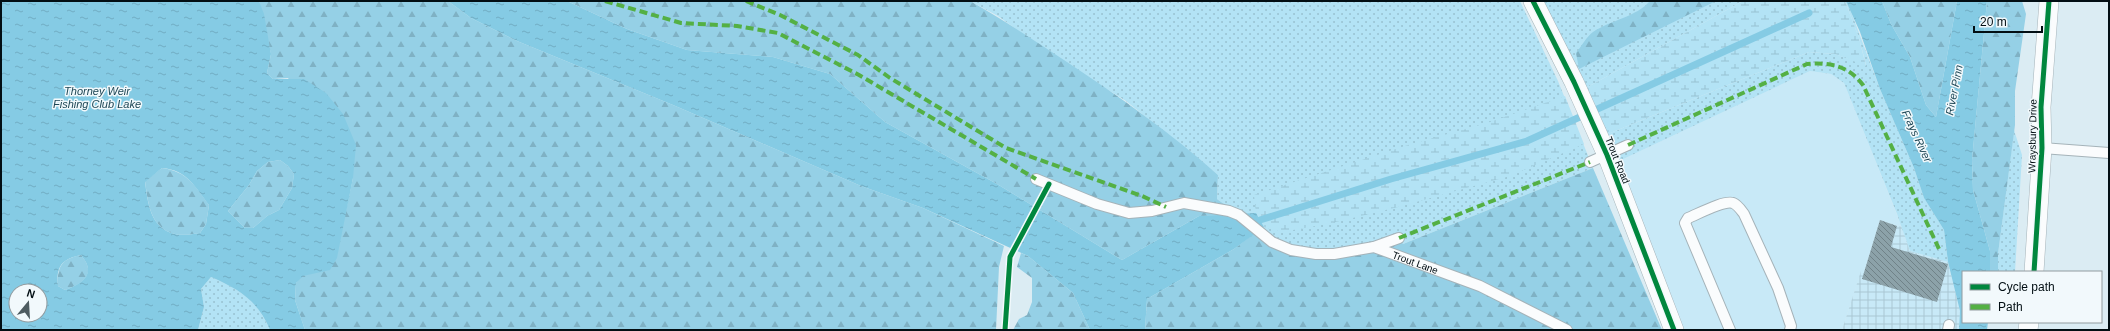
<svg xmlns="http://www.w3.org/2000/svg" width="2110" height="331" viewBox="0 0 2110 331" font-family="Arial,sans-serif">
<style>
.built{fill:#c8e9f7}
.industrial{fill:url(#industrial-grid)}
.grass{fill:url(#grass-dots)}
.forest{fill:url(#forest-firs)}
.wetland{fill:url(#wetland-marsh)}
.water{fill:url(#water-ripples);fill-rule:evenodd}
.lines{fill:none;stroke-linecap:round;stroke-linejoin:round}
.stream{stroke:#85cbe4;stroke-width:7}
.building{fill:url(#building-back-hatch)}
.service-casing{stroke:#a5b3b9;stroke-width:12}
.minor-casing{stroke:#a5b3b9;stroke-width:20}
.service{stroke:#fafcfd;stroke-width:10}
.minor{stroke:#fafcfd;stroke-width:19}
.quiet{stroke:#54b044;stroke-width:4;stroke-dasharray:8 4;stroke-linecap:butt}
.cycleway-casing{stroke:#f2f9fc;stroke-width:8}
.cycleway{stroke:#00873e;stroke-width:5}
.labels{text-anchor:middle;stroke-width:3;stroke-linejoin:round;paint-order:stroke}
.street-label{font-size:10px;fill:#020e13;stroke:#f2f9fc}
.water-label{font-size:11px;font-style:italic;fill:#1d4655;stroke:#f2f9fc}
</style>
<defs>
<pattern id="industrial-grid" width="8" height="8" patternUnits="userSpaceOnUse"><rect width="8" height="8" fill="#c8e9f7"/><path d="M0 4h8M4 0v8" fill="none" stroke="#aac7d3"/></pattern>
<pattern id="grass-dots" width="8" height="8" patternUnits="userSpaceOnUse"><rect width="8" height="8" fill="#b3e3f5"/><path d="M2 2h.1M6 6h.1" fill="none" stroke="#98c2d1" stroke-width="1.8" stroke-linecap="round"/></pattern>
<pattern id="forest-firs" width="22" height="20" patternUnits="userSpaceOnUse"><rect width="22" height="20" fill="#95d0e6"/><path d="M5 1l3.5 6h-7zM16 11l3.5 6h-7z" fill="#7fb1c4"/></pattern>
<pattern id="wetland-marsh" width="20" height="14" patternUnits="userSpaceOnUse"><rect width="20" height="14" fill="#b3e3f5"/><path d="M1 5h8M5 5V1M11 12h8M15 12V8" fill="none" stroke="#98c2d1"/></pattern>
<pattern id="water-ripples" width="26" height="14" patternUnits="userSpaceOnUse"><rect width="26" height="14" fill="#85cbe4"/><path d="M2 4q2-2 4 0t4 0M15 11q2-2 4 0t4 0" fill="none" stroke="#71adc3"/></pattern>
<pattern id="building-back-hatch" width="6" height="6" patternUnits="userSpaceOnUse"><rect width="6" height="6" fill="#8ca2a9"/><path d="M-1 5l2 2M0 0l6 6M5-1l2 2" fill="none" stroke="#708288"/></pattern>
</defs>
<rect width="100%" height="100%" fill="#dbecf3"/>
<path class="built" d="M1810,71L1831,74L1844,83L1902,227L1880,220L1864,272H1861L1842,330H1683L1679,315L1617,162Z"/>
<path class="industrial" d="M1880,220L1902,227L1910,251L1948,262L1960,311L1959,330H1842L1861,271L1864,272Z"/>
<path class="grass" d="M970,1H1520L1558,81L1593,168L1403,244L1401,240L1335,251L1292,248L1260,230L1264,227L1256,214L1239,215L1217,199L1218,175L1126,101L1050,54L998,16Z
M1540,1H1743L1584,89Z
M1845,1H1847L1880,89L1914,168L1924,198L1944,230L1948,262L1910,251L1897,214L1844,83L1831,74L1810,71L1617,162L1603,136L1809,52L1835,54L1866,65L1859,38Z
M2014,130L2022,155L2015,272H1998V254Z
M211,277C239,289 257,300 270,330H198L204,307L201,289Z"/>
<path class="forest" d="M259,1H448L471,18L517,41L673,105L861,186L923,208L1004,246L999,267L996,330H305L295,300L296,283L345,215L353,178L288,78L273,79L267,73L271,54Z
M567,1H970C1004,20 1035,41 1067,62C1120,97 1171,133 1218,175L1217,199L1239,215L1199,216L1122,260L997,184L885,122L830,74L773,57L687,50L627,29Z
M1650,1H1716L1579,69L1576,53C1581,47 1587,36 1593,32C1611,20 1636,17 1650,1Z
M1882,1H1957L1936,117L1926,105L1910,57L1891,24Z
M1987,1H2022L2026,14L2015,91V125L1998,254V272H1990V251L1973,190L1972,160Z
M280,160L288,166L294,174L292,188L279,210L267,216L253,228H245L228,211L249,185L257,171L268,162Z
M162,168C187,171 195,186 209,205L206,224L200,233C193,234 182,236 175,234C150,228 148,203 145,181Z
M1593,168L1662,330H1145L1147,299L1234,249L1256,232L1308,254L1401,240L1403,244Z
M1021,253L1028,256L1073,293L1090,330H1013L1019,319L1027,315L1032,302V278L1017,267Z
M81,255C97,274 84,283 65,290L58,286C57,267 61,259 81,255Z"/>
<path class="wetland" d="M1743,1H1845L1859,38L1866,66L1835,54L1809,52L1603,136L1584,89Z
M1565,96L1584,144L1510,176L1398,207L1332,223L1282,232L1264,227L1256,213L1254,195L1408,145L1487,123Z"/>
<path class="water" d="M1,1H259L264,14L271,54L267,73L273,79H304L326,93L343,114L356,145L353,178L337,258L330,270L303,276L296,283L295,300L305,330H270C258,301 239,289 211,277L201,289L204,307L198,330H1ZM280,160L288,166L294,174L292,188L279,210L267,216L253,228H245L228,211L249,185L257,171L268,162ZM162,168C187,170 195,187 209,205L206,224L200,233C193,234 182,236 175,234C150,228 148,203 145,182ZM81,255C97,274 83,283 65,290L58,286C56,267 61,259 81,255ZM16,291H40V315H16Z
M448,1H567L627,29L687,50L773,57L830,74L885,122L997,184L1122,260L1199,216L1256,213L1264,227L1234,249L1147,299L1145,330H1090L1073,293L1028,256L923,208L861,186L673,105L517,41L471,18Z
M1846,1H1882L1891,24L1910,57L1926,105L1936,117L1957,1H1987L1972,160L1973,190L1990,251V272H1963V322H1988L1987,330H1959L1960,311L1948,262L1944,230L1924,198L1914,168L1880,89L1860,32Z"/>
<g class="lines">
<path class="stream" d="M1260,220L1391,179L1527,141L1809,13"/>
</g>
<path class="building" d="M1880,220L1897,226L1891,247L1948,264L1937,302L1862,279Z"/>
<g class="lines">
<defs>
<g id="service">
<path d="M2042,148L2109,153"/>
<path d="M1590,162L1628,145"/>
<path id="s1" d="M1036,179L1097,204L1129,213L1152,211L1184,203L1229,211L1239,215L1272,242L1291,250L1316,254H1334L1374,247L1480,286L1567,330"/>
<path d="M1374,247L1399,238"/>
<path d="M1730,330L1685,223L1688,218C1698,214 1724,200 1733,203C1738,205 1741,210 1744,214L1778,288L1791,326L1790,330"/>
<path d="M1948,330L1949,325"/>
</g>
<path id="minor" d="M1533,1L1574,82L1607,155L1674,330
M2034,272L2042,148L2041,107L2049,1
M2028,330L2029,322"/>
</defs>
<use href="#service" class="service-casing"/>
<use href="#minor" class="minor-casing"/>
<use href="#service" class="service"/>
<use href="#minor" class="minor"/>
<path class="quiet" d="M605,1L681,23L737,26L778,33L859,75L1036,179
M746,1L780,15L858,55L890,78L1006,148L1142,196L1166,207
M1628,145L1807,64C1830,62 1849,66 1863,85L1939,249
M1399,238L1590,162"/>
<defs>
<path id="cycleway" d="M1533,1L1574,82L1607,155L1674,330
M2034,272L2042,148L2041,107L2049,1
M1005,330L1010,257L1049,184"/>
</defs>
<use href="#cycleway" class="cycleway-casing"/>
<use href="#cycleway" class="cycleway"/>
</g>
<g class="labels">
<g class="street-label">
<text transform="translate(2032 136) rotate(-89)" y="4">Wraysbury Drive</text>
<text transform="translate(1618 160) rotate(68)" y="4">Trout Road</text>
<text dy="4" stroke="none"><textPath href="#s1" startOffset="403">Trout Lane</textPath></text>
</g>
<g class="water-label">
<text transform="translate(1954 90) rotate(-79)" y="4">River Pinn</text>
<text x="97" y="95">Thorney Weir<tspan x="97" dy="13">Fishing Club Lake</tspan></text>
<text transform="translate(1917 136) rotate(65)" y="4">Frays River</text>
</g>
</g>
<rect width="2110" height="331" fill="none" stroke="#020e13" stroke-width="4"/>
<rect x="1962" y="271" width="140" height="52" fill="#f2f9fc" stroke="#929b9f"/>
<rect x="1970" y="284" width="20" height="6" fill="#00873e" stroke="#929b9f"/>
<text x="1998" y="291" font-size="12" fill="#020e13">Cycle path</text>
<rect x="1970" y="304" width="20" height="6" fill="#54b044" stroke="#929b9f"/>
<text x="1998" y="311" font-size="12" fill="#020e13">Path</text>
<g transform="translate(28 303) rotate(18)"><circle r="19" fill="#f2f9fc" stroke="#929b9f"/>
<path d="M0-3L7 15L0 10L-7 15Z" fill="#4e5c61"/>
<text y="-6" font-size="11" font-weight="bold" text-anchor="middle" fill="#020e13">N</text>
</g>
<path d="M1974 26v6h68v-6" fill="none" stroke="#020e13" stroke-width="2"/>
<text x="1980" y="26" font-size="12" fill="#020e13" stroke="#f2f9fc" stroke-width="3" paint-order="stroke">20 m</text>
</svg>
